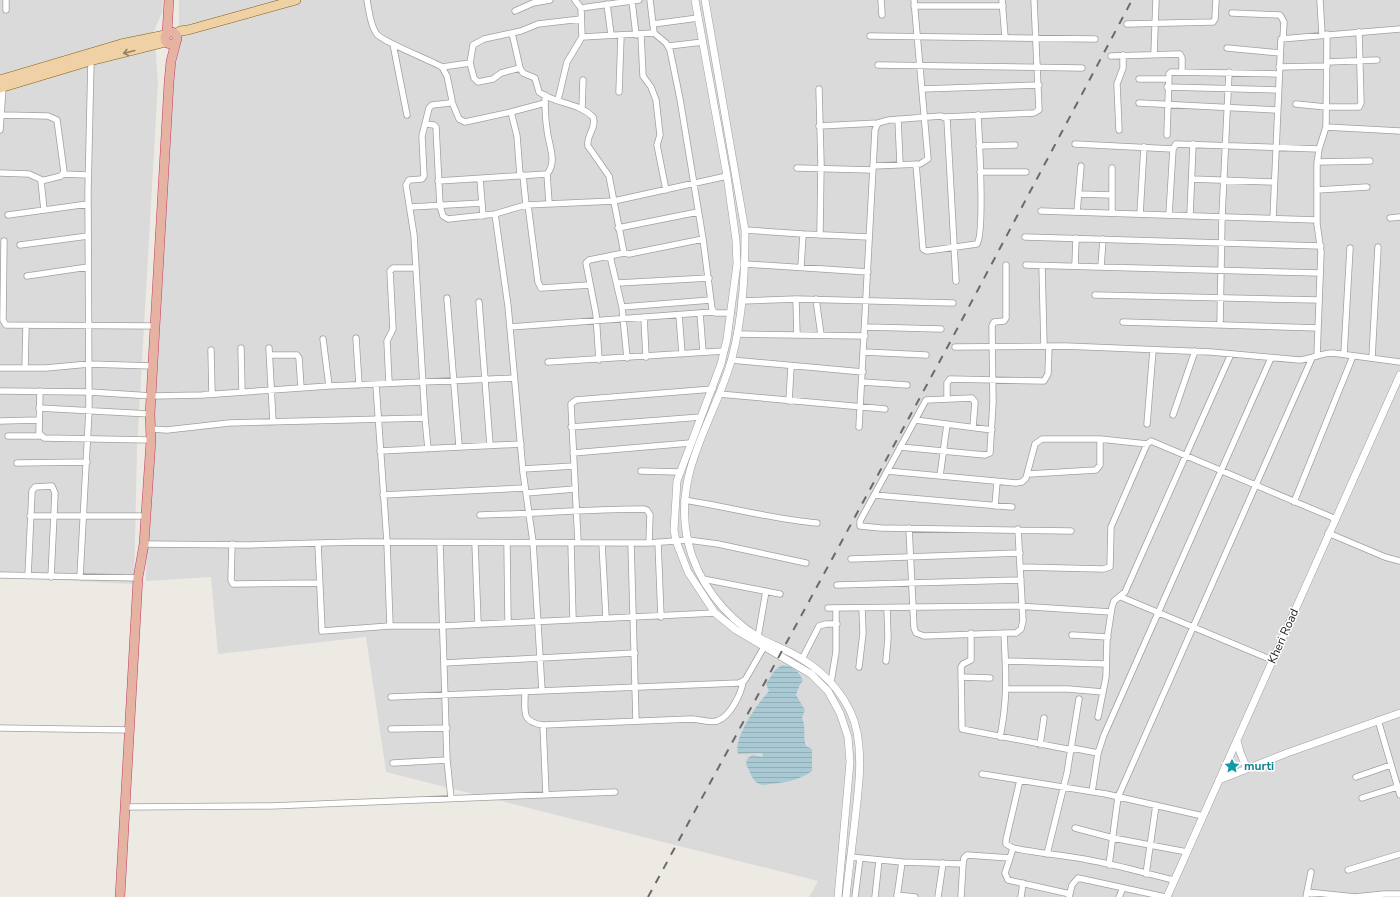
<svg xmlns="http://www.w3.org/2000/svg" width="1400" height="897" viewBox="0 0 1400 897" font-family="'Nunito Sans',sans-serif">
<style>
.residential{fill:#dadada}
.water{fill:url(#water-rules)}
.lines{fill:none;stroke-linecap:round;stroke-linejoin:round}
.minor-casing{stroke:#a0a0a0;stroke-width:7}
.tertiary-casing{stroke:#a0a0a0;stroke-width:8}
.primary-casing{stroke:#836012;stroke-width:10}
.trunk-casing{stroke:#c23965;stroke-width:10}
.minor{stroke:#fff;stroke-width:5.5}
.tertiary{stroke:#fff;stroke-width:7}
.primary{stroke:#f0d1a5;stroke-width:9}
.trunk{stroke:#e6b2a2;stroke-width:9}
.rail{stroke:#6a6a6a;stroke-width:2;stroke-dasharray:8 8;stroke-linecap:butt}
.oneway{stroke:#918067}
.labels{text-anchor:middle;stroke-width:3;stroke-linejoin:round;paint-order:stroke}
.street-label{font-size:12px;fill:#1c1c1c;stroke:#fff}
.culture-label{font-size:12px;font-weight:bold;fill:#0d838f;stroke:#fff;text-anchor:start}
</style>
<defs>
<pattern id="water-rules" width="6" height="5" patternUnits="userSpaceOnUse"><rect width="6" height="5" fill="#a9cad5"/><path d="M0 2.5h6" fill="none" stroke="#91adb6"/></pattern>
</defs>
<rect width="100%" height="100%" fill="#eceae3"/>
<path class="residential" d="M0,0H163L162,13L154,31L158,82L137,448L134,584L0,577Z
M179,0H1400V897H809L818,881L386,772L366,637L218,654L211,577L146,581L147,505L169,107L179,46Z"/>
<path class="water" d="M782,665C793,666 799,671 803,681L800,684L796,695L805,710L802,718C807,730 802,734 806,746L812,749V771C797,782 780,783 762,785C752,783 751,772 746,765L747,759L752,755L763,757L762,753L738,754C733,738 758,703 769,691L766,684L775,670Z"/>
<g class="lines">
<defs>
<path id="minor" d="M6,0V10
M367,0C369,11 370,24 376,33C380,41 430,60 442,67L447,76L452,100L450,103L432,105L429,108L422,136L424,176L422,179L409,180L406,185L414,235L425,418
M650,0L654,33
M881,0L882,15
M1002,0L1005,37
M1320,0L1322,35
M632,1L636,35
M607,4L611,35
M914,6H1003
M581,8L639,0
M515,11L533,3L550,0
M1232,13L1280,15L1284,22L1283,38
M653,24L698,18
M1127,24L1213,22L1215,19L1216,0
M512,33L520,68L523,73L535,78L539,92C555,104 578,102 593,117C597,128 586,135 588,146L609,176L624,253L629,254L703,239
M654,33L666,43L670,50L680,99L703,239L712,309L715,313H731
M641,35L643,76L651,87L656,100L660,135L657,145L666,190
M870,36L1095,39
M582,37L654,33
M393,44L407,115
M669,46L703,42
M1227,48L1280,53
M1154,54L1156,0
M1111,56L1180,54L1182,58V71
M1327,62L1377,60
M470,63L474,78L478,82L493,79L501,73L520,68
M878,65L1082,68
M442,67L470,63L473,45L484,39L521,31L538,24L581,19
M1279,67L1327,66
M1139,79H1168
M1167,87L1278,90
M819,89L821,163L820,235
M922,89L1039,85
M619,92L621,36
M558,100L567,62L582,37L581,8L575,0
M452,102L459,119L465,122L511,112L545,103
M1139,103L1277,110
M1296,104L1326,107H1359L1361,103L1359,32
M582,109L583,80
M511,112L517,136L520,175
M2,115L48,116L57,120L64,172L61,176L41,181L44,210
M944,117L1034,113L1039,110L1034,0
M898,119L900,164
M426,124L434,125L436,127L440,206L443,216L448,219L495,214L526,205L614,201L727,176
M819,126L878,123
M1326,127L1400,131
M0,130L3,87
M1119,130L1117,84L1123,68V55
M1167,135L1169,74L1171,72L1279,74
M1075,144L1173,149
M979,146L1015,145
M1317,162L1370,161
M916,164L923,249L927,251L977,244C985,233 979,135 978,115
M873,166L920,164L928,159L914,0
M797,168L873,170
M980,172H1026
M0,173L29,174L42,180
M63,174L88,175
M547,174L549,203
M523,175L526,205
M480,179L483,216
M1192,179L1274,182
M438,181L547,174C558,161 548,144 547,129C545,118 545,106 545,95
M1317,190L1367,187
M1079,194L1112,195
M528,205L538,282L541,288L590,285
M411,207L482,203
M1041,211L1317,220
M1077,212L1081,166
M1112,213V168
M495,214L508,306L523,472L533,542L542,691
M1140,214L1144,147
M8,215L88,204
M1169,215L1173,149L1176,144L1319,149
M1190,215L1193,144
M1273,218L1281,39L1400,29
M1390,218L1400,217
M618,228L698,212
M745,230L803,234
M1025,237L1321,246
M4,241L3,320L6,325L156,326
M20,245L88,236
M610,256L622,307L627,358
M745,264L868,272
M1026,265L1320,273
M1042,266L1044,346
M1075,266L1076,238
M801,267L803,234L869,237
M1101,267L1103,239
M27,276L88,267
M618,283L709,278
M1095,295L1319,300
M447,298L459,446
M796,299L797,335
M816,299L821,335
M741,301L796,299L953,303
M479,302L490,445
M622,307L711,300
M700,313L703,352
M679,315L682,354
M644,317L646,357
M1123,322L1318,328
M1220,325L1222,216L1229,72
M510,327L713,312
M866,327L941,329
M737,334L865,336
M356,338L359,385
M323,339L329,386
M955,347L1065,346L1211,352L1299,360C1311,359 1321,353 1333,353L1400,362
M241,348L242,392
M269,348L273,422
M211,350L212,394
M864,352L926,355
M1344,354L1350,248
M270,355H297L299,358L301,388
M1317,356L1321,252L1317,224V165L1319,149L1326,127L1327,34
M1372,358L1378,247
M599,360L596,314L586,263L589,260L624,253
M731,360L863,372
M548,362L724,351
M0,368H46L89,364L153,366
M25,368L26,327
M862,382L907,385
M389,383L387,341L393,329L390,271L393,268H416
M0,391L90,392L152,396L202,395L329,386L514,378
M40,391L39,433L44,438L151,440
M719,394L885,409
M947,399V383L950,379L1044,381L1048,374L1049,346
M789,401L791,367
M39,408L150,414
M1173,415L1195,351
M915,420L992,430
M0,421L39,420
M1147,424L1153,350
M571,427L701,417
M859,427L875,130L878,123L889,120L941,116L947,119L956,281
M973,427L975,402L972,398L926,400L860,521V526L881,528L1071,531
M150,429L167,430L229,423L425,418L428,449
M8,436H40
M1147,444L1151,441L1336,519
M900,447L985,455L990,453L993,402L992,326L994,322L1004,321L1006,318V265
M380,451L521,444
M573,453L690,443
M17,463L87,462
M523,469L574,466
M641,471L679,472
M887,471L1016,483L1022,482L1026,478L1035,444L1042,439H1100L1147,444L1111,527L1110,567L1103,569L1021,567
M1029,474L1096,470L1100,465V439
M940,476L947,424
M526,493L575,489
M383,495L525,488
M874,495L1012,507
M684,500C729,507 772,519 817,523
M1294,502L1353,356
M995,506L997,482
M480,515C535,514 589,509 644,509L647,510L650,515L649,543
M30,516H146
M909,528L914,628L916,633L924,636L1009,633H1016L1021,629L1023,621L1018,529
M1328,533L1385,557L1400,561
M578,542L571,404L576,400L713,389
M658,542L661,617
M475,543L478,623
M507,543L508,622
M571,543L573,619
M602,543L606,618
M631,543L636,721
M144,544L248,545L357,542L649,543L688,540L718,544L806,563
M232,544L231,580L233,584L319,583
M318,544L322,631L390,626L387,542L376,385
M440,544L447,760L451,798
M851,559L1020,553
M0,575L138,578
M28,576L32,491L35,487L52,486L55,493L51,577
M80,577L89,410L88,191L91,60
M703,579L780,594
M837,585L1021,580
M1121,597L1272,660
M828,608L1017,606L1111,612
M390,626H443L715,613
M971,633V660L963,664L961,667L962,729L1072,750
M1072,635L1108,637
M758,637L766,591
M802,659L819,626L826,624H837
M886,661L888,638L887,608
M1006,661L1106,664
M444,663L635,653
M859,667L863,633L862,608
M962,677L990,678
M831,682L836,652V608
M1007,689H1068L1103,692
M525,693C525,712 521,722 543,725L691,719C699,719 709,723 717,721C730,717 741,694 743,682
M391,697L739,683L745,680L764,647
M1098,717L1106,677L1107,639L1112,607L1114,601L1125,592L1231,354
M1378,720L1400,795
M543,725L546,794
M0,728L130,730
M391,729L447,728
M1000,737C1008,698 1006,673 1004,633
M1040,745L1044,718
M1072,748L1098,753
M393,763L447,760
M982,774L1106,794L1203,816
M1356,777L1391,765
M1092,792L1098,753L1104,735L1271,358
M1362,798L1400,786
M125,807L271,806L615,792
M1075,828L1113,838L1187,852
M1013,848L1006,844V840L1020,780
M1047,854L1067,773L1079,699
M850,857L902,862L963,864L964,858L967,855L1010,858L1013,848C1040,854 1067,855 1094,861C1121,866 1148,874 1174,880
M1010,858L1005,873L1008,880L1070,894
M1109,865L1118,797L1312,358
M1348,870L1400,854
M1146,874L1156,805
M1307,892L1355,897L1384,894H1400
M897,895L915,897
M855,897L860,858
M875,897L879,860
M897,897L902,862
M938,897L943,863
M961,897L963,864
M1021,897L1023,883
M1069,897L1072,885L1078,878L1165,897
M1119,897L1123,888
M1306,897L1311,872"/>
<path id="tertiary" d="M695,0L727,176L736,240L737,264L727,339L721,364L677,481L674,530L676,541L688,572L715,613L736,630L811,674L828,691L840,713L848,737L850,762L838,897
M705,0L745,230C745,273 743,316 732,358C714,422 672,472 688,542C697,581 724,616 758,637C772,645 788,650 802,659C828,675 851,701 857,732C862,759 859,784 856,811C853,839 849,868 846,897
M1237,741L1240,752L1247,769
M1219,780L1287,753L1400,713
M1167,897L1400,375"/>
<path id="primary" d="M177,34L180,31L188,30L296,0
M0,80L121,44L165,35
M0,88L90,61L166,42"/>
<path id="trunk" d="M165 38a6 6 0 1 1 12 0a6 6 0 1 1-12 0Z
M167,33L169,0
M120,897L138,578L144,544L151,440L150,414L169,82L171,61L176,42"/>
</defs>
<use href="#minor" class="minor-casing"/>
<use href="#tertiary" class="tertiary-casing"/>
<use href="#primary" class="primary-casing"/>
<use href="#trunk" class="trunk-casing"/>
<use href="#minor" class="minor"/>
<use href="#tertiary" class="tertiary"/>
<use href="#primary" class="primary"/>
<use href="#trunk" class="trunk"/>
<path class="rail" d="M648,897L948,346L1132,0"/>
</g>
<defs><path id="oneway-shaft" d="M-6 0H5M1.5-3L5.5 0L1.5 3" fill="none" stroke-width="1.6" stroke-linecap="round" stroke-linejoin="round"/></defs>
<use class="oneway" href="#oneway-shaft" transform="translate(129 52) rotate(166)"/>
<defs>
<symbol id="sight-bare" viewBox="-9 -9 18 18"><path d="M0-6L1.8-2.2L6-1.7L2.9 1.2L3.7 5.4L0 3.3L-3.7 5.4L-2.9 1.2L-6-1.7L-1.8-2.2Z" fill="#0f9aa8" stroke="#fff" stroke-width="2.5" paint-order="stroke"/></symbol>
</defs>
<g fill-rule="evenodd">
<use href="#sight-bare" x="1221" y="755" width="22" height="22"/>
</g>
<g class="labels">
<g class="street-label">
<text transform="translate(1283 636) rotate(-66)" y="4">Kheri Road</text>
</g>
<g class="culture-label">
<text x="1244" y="770">murti</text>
</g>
</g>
</svg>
